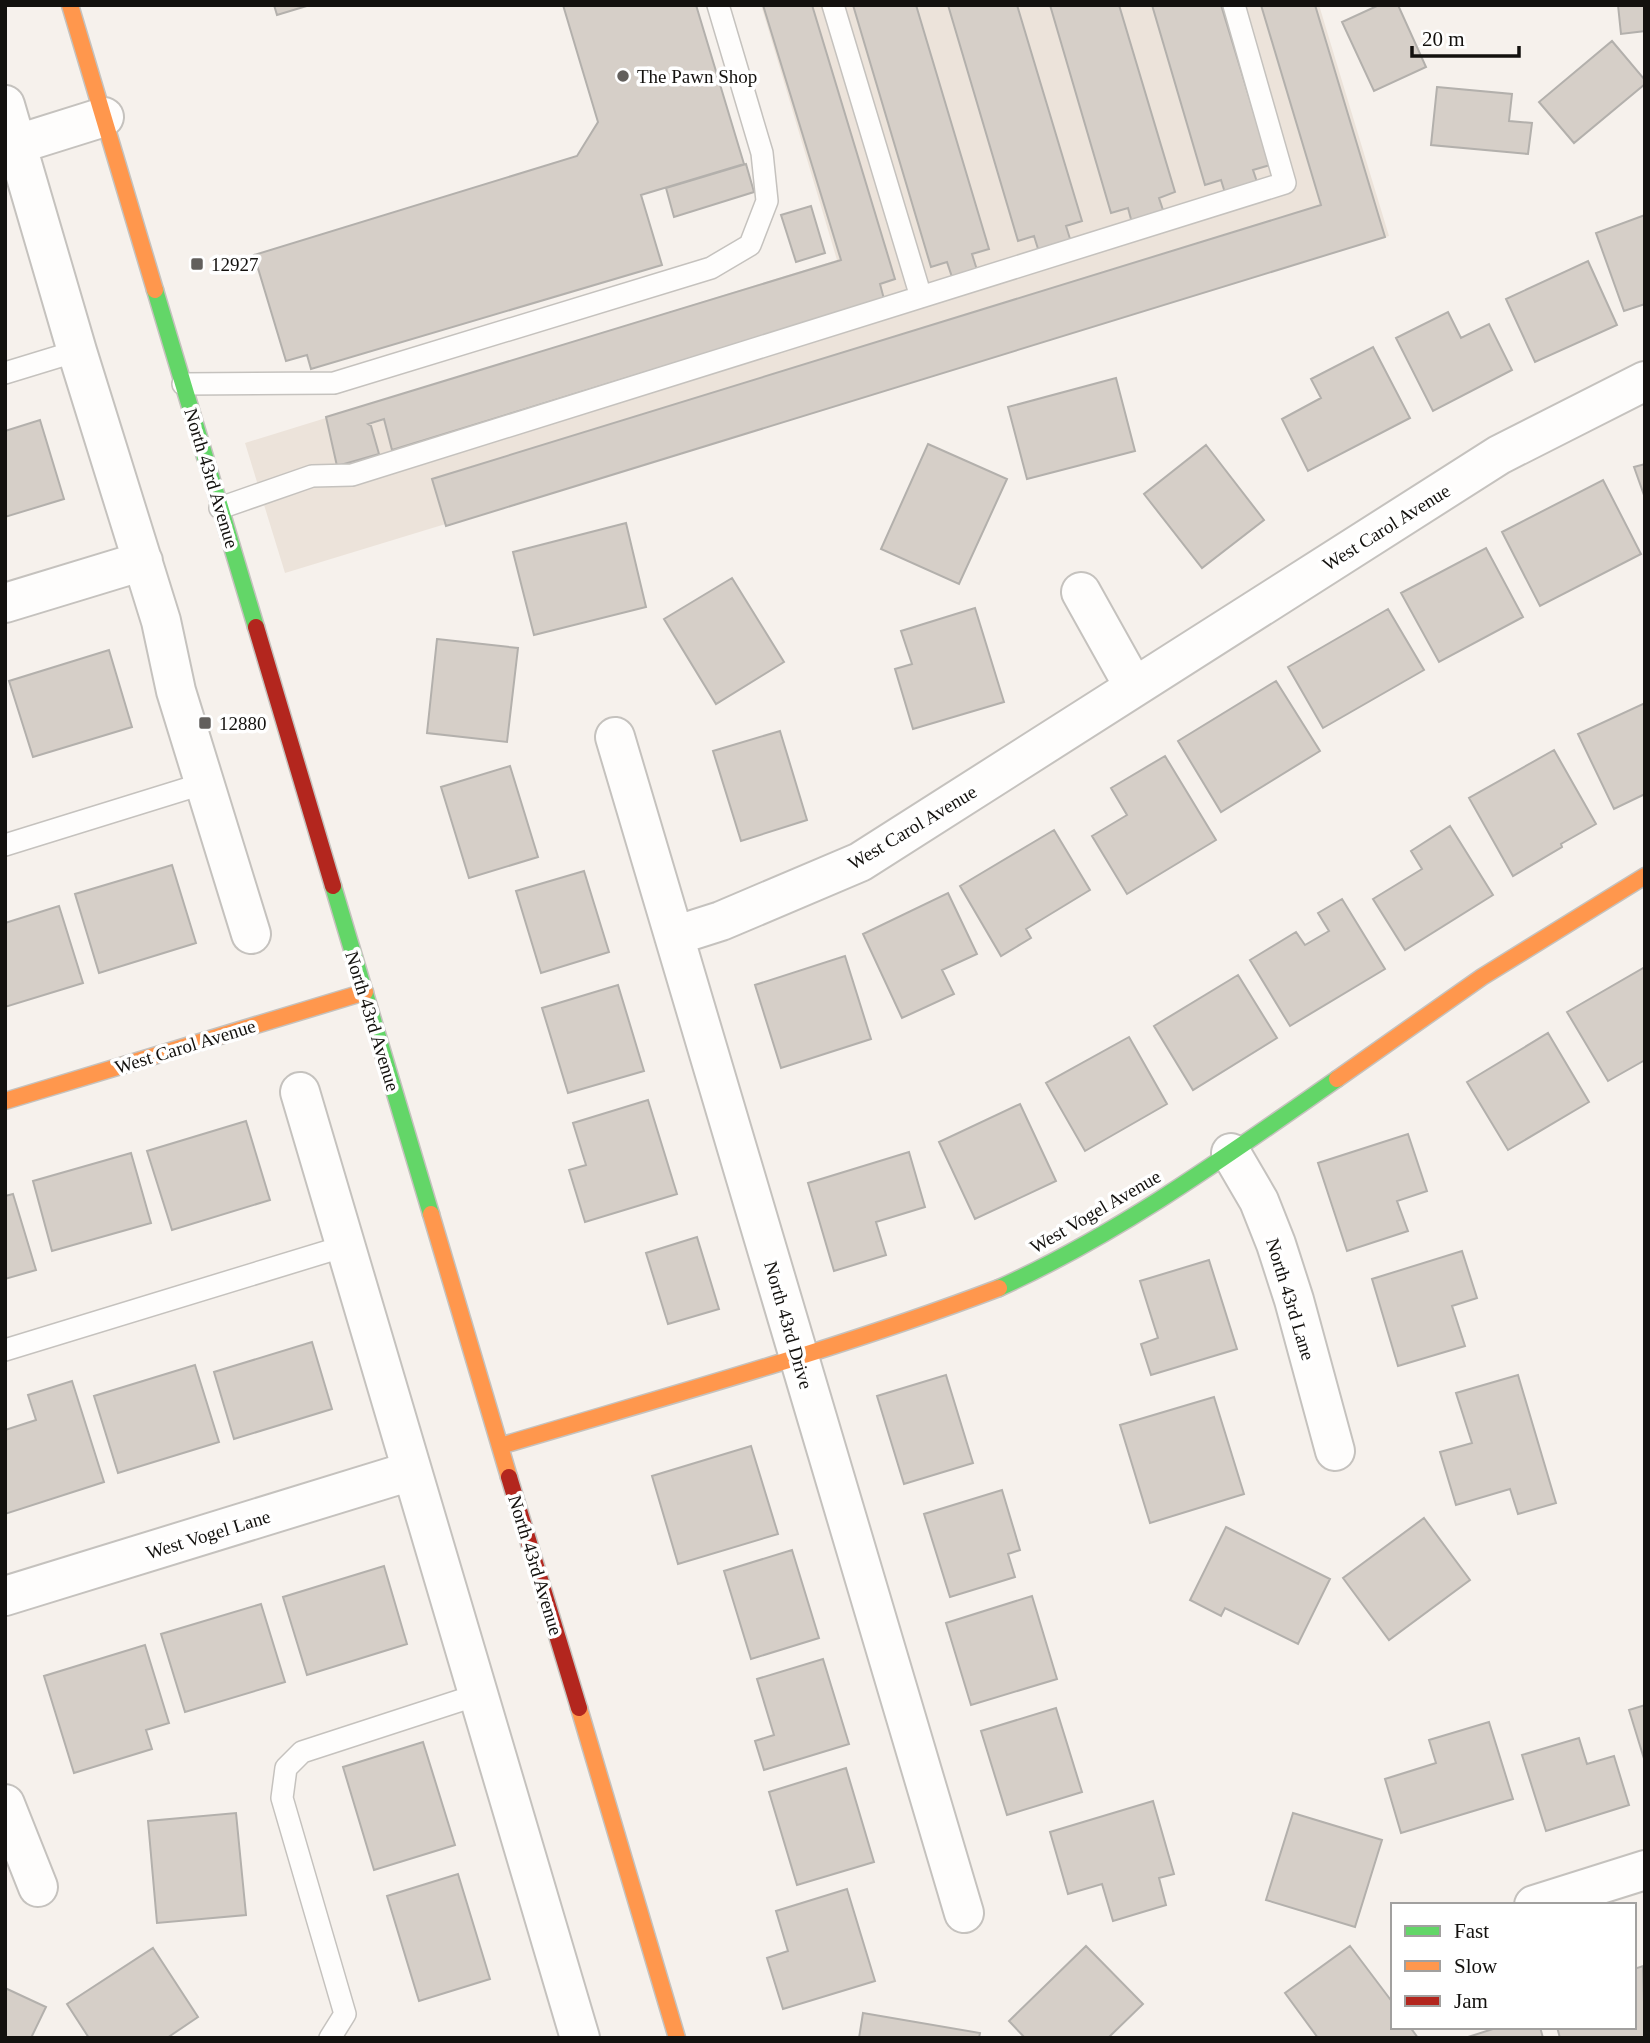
<svg xmlns="http://www.w3.org/2000/svg" width="1650" height="2043" viewBox="0 0 1650 2043" font-family="Georgia,serif">
<style>
.built{fill:#ece3da}
.building{fill:#d6cfc8;stroke:#b3b0ac;stroke-width:2}
.lines{fill:none;stroke-linecap:round;stroke-linejoin:round}
.lane-casing{stroke:#c5c2be;stroke-width:24}
.street-casing{stroke:#c5c2be;stroke-width:42}
.fast-casing{stroke:#c5c2be;stroke-width:19}
.slow-casing{stroke:#c5c2be;stroke-width:19}
.jam-casing{stroke:#c5c2be;stroke-width:19}
.lane{stroke:#fefdfc;stroke-width:21}
.street{stroke:#fefdfc;stroke-width:38}
.fast{stroke:#63d668;stroke-width:16}
.slow{stroke:#ff974d;stroke-width:16}
.jam{stroke:#b3261e;stroke-width:16}
.poi-dot{fill:#625f5c;stroke:#fff;stroke-width:2.5}
.labels{text-anchor:middle;stroke-width:7;stroke-linejoin:round;paint-order:stroke}
.poi-label{font-size:19px;fill:#13110e;stroke:#fff;text-anchor:start}
.street-label{font-size:19px;fill:#13110e;stroke:#fff}
</style>
<rect width="100%" height="100%" fill="#f6f1ec"/>
<path class="built" d="M761,5H1319L1389,236L285,573L245,443L837,260Z"/>
<path class="building" d="M274,5H310L277,15Z
M563,5H696L744,164L641,195L662,265L311,369L307,355L286,361L254,255L577,156L598,122Z
M763,5H812L895,279L880,284L884,299L392,450L384,419L368,424L371,426L379,454L337,466L326,417L841,260Z
M853,5H916L989,249L972,254L977,270L952,277L947,262L931,267Z
M948,5H1017L1082,221L1066,226L1071,242L1039,252L1034,236L1018,241Z
M1050,5H1119L1175,192L1159,198L1164,213L1132,223L1128,208L1111,213Z
M1152,5H1221L1270,165L1253,170L1258,185L1226,196L1221,180L1205,185Z
M1261,5H1315L1385,237L446,526L432,479L1321,205Z
M1379,5H1398L1426,67L1374,91L1342,22Z
M1618,5H1645V31L1621,34Z
M1612,41L1645,80V84L1574,143L1539,102Z
M1437,87L1512,94L1509,121L1532,123L1528,154L1431,145Z
M746,164L754,192L674,217L666,188Z
M811,206L825,253L796,262L781,215Z
M1645,215V304L1624,311L1596,233Z
M1588,261L1617,325L1535,362L1506,299Z
M1448,312L1461,338L1489,324L1512,370L1433,411L1396,338Z
M1373,347L1410,418L1308,471L1282,419L1321,398L1311,379Z
M1116,378L1135,451L1027,479L1008,407Z
M40,420L64,499L5,517V431Z
M928,444L1007,479L959,584L881,549Z
M1206,445L1264,520L1202,568L1144,494Z
M1645,464V498L1634,467Z
M1603,480L1641,554L1540,606L1502,532Z
M626,523L646,607L534,635L513,552Z
M1486,548L1523,617L1439,662L1401,593Z
M732,578L784,662L716,704L664,619Z
M975,608L1004,702L913,729L895,669L912,664L901,631Z
M1388,609L1424,670L1323,728L1288,667Z
M437,639L518,648L507,742L427,733Z
M109,650L132,727L33,757L9,681Z
M1276,681L1320,751L1221,812L1178,741Z
M1645,703V794L1614,809L1578,734Z
M780,731L807,820L741,841L713,751Z
M1554,750L1596,824L1561,844L1562,847L1513,876L1469,798Z
M1165,756L1216,840L1127,894L1092,836L1127,815L1111,788Z
M510,766L538,857L469,878L441,787Z
M1450,826L1493,895L1405,950L1373,899L1422,869L1411,851Z
M1054,830L1090,890L1026,929L1031,938L1001,956L960,886Z
M172,865L196,943L99,973L75,894Z
M584,871L609,952L541,973L516,891Z
M948,893L977,954L942,970L954,994L902,1018L863,934Z
M1342,899L1385,969L1290,1026L1250,960L1296,932L1305,945L1329,931L1318,913Z
M59,906L83,983L5,1007V923Z
M845,956L871,1039L781,1068L755,985Z
M1645,967V1060L1608,1081L1567,1012Z
M1238,975L1277,1038L1193,1090L1154,1026Z
M618,985L644,1071L568,1093L542,1008Z
M1548,1033L1589,1102L1508,1150L1467,1082Z
M1129,1037L1167,1104L1085,1151L1046,1083Z
M648,1100L677,1194L585,1222L569,1170L586,1165L573,1123Z
M1020,1104L1056,1181L975,1219L939,1142Z
M246,1121L270,1200L172,1230L147,1151Z
M1408,1134L1427,1191L1397,1201L1408,1231L1347,1251L1318,1163Z
M909,1152L925,1207L876,1222L886,1255L834,1271L808,1183Z
M131,1153L151,1223L52,1251L33,1181Z
M13,1194L36,1270L5,1279V1196Z
M697,1237L719,1309L668,1324L646,1253Z
M1462,1251L1477,1298L1452,1306L1465,1346L1398,1366L1372,1279Z
M1209,1260L1237,1349L1151,1375L1141,1344L1158,1338L1140,1281Z
M312,1342L332,1409L234,1439L214,1372Z
M195,1365L219,1442L118,1473L94,1396Z
M946,1375L973,1463L904,1484L877,1396Z
M1518,1375L1556,1503L1518,1514L1510,1489L1456,1505L1440,1452L1472,1443L1456,1393Z
M72,1381L104,1482L5,1514V1430L36,1420L28,1395Z
M1214,1397L1244,1494L1150,1523L1120,1425Z
M751,1446L778,1534L678,1564L652,1476Z
M1002,1490L1020,1550L1008,1554L1015,1577L950,1597L924,1514Z
M1424,1518L1470,1580L1389,1640L1343,1578Z
M1226,1527L1330,1579L1298,1644L1225,1608L1221,1616L1190,1600Z
M792,1550L819,1638L751,1659L724,1571Z
M384,1566L407,1644L307,1675L283,1597Z
M1032,1596L1057,1679L971,1705L946,1623Z
M261,1604L285,1682L185,1712L161,1634Z
M145,1645L169,1723L146,1730L152,1749L74,1773L44,1676Z
M823,1659L849,1744L764,1770L755,1741L774,1735L757,1679Z
M1645,1705V1762L1629,1710Z
M1056,1708L1082,1792L1007,1815L981,1731Z
M1489,1722L1513,1799L1401,1833L1385,1779L1436,1763L1429,1740Z
M1579,1738L1587,1764L1614,1756L1629,1805L1546,1831L1522,1755Z
M423,1742L455,1845L374,1870L343,1767Z
M846,1768L874,1862L797,1885L769,1792Z
M1153,1801L1174,1874L1159,1878L1166,1905L1113,1921L1102,1884L1068,1894L1050,1832Z
M236,1813L246,1915L157,1923L148,1821Z
M1293,1813L1382,1840L1355,1927L1266,1900Z
M458,1874L490,1979L419,2001L387,1896Z
M847,1889L875,1981L783,2009L767,1958L788,1951L776,1911Z
M1086,1946L1143,2004L1108,2038H1025L1009,2021Z
M1350,1946L1393,2003V2027H1410L1418,2038H1318L1285,1993Z
M153,1948L198,2017L167,2038H89L67,2004Z
M1643,1966L1645,2038H1560L1557,2027H1634V1969Z
M5,1988L46,2007L31,2038H5Z
M863,2013L980,2033L979,2038H859Z
M1499,2027H1540L1543,2038H1465Z"/>
<g class="lines">
<defs>
<path id="lane" d="M833,5L921,297
M5,373L77,351
M183,384L334,383L711,268L750,245L767,201L762,153L718,5
M220,508L312,476L352,475L1285,183L1234,5
M5,845L205,783
M5,1350L345,1246
M330,2038L345,2014L282,1798L286,1768L302,1752L477,1695"/>
<path id="street" d="M5,105L77,351L161,621L176,691L251,934
M5,148L104,117
M1081,592L1134,687
M5,603L143,561
M615,737L964,1913
M674,936L721,921L860,862L1499,455L1645,381
M300,1092L580,2038
M1231,1153L1259,1201L1276,1244L1294,1300L1335,1451
M5,1596L411,1471
M5,1804L38,1887
M1534,1905L1645,1870"/>
<path id="fast" d="M155,290L256,627
M333,886L431,1214
M999,1288C1120,1233 1228,1155 1337,1079"/>
<path id="slow" d="M70,5L155,290
M1337,1079L1482,977L1645,876
M5,1101L365,992
M431,1214L509,1477
M500,1446C667,1396 836,1350 999,1288
M579,1708L677,2038"/>
<path id="jam" d="M256,627L333,886
M509,1477L579,1708"/>
</defs>
<use href="#lane" class="lane-casing"/>
<use href="#street" class="street-casing"/>
<use href="#fast" class="fast-casing"/>
<use href="#slow" class="slow-casing"/>
<use href="#jam" class="jam-casing"/>
<use href="#lane" class="lane"/>
<use href="#street" class="street"/>
<use href="#fast" class="fast"/>
<use href="#slow" class="slow"/>
<use href="#jam" class="jam"/>
</g>
<g class="poi-dot">
<circle cx="623" cy="76" r="7"/>
<rect x="190" y="257" width="14" height="14" rx="3.5"/>
<rect x="198" y="716" width="14" height="14" rx="3.5"/>
</g>
<g class="labels">
<g class="poi-label">
<text x="637" y="83">The Pawn Shop</text>
<text x="211" y="271">12927</text>
<text x="219" y="730">12880</text>
</g>
<g class="street-label">
<text transform="translate(212 478) rotate(73)" y="7">North 43rd Avenue</text>
<text transform="translate(1386 527) rotate(-32)" y="7">West Carol Avenue</text>
<text transform="translate(912 827) rotate(-31)" y="7">West Carol Avenue</text>
<text transform="translate(373 1021) rotate(73)" y="7">North 43rd Avenue</text>
<text transform="translate(185 1046) rotate(-17)" y="7">West Carol Avenue</text>
<text transform="translate(1095 1211) rotate(-30)" y="7">West Vogel Avenue</text>
<text transform="translate(1291 1299) rotate(73)" y="7">North 43rd Lane</text>
<text transform="translate(789 1325) rotate(74)" y="7">North 43rd Drive</text>
<text transform="translate(208 1534) rotate(-17)" y="7">West Vogel Lane</text>
<text transform="translate(536 1565) rotate(73)" y="7">North 43rd Avenue</text>
</g>
</g>
<rect width="1650" height="2043" fill="none" stroke="#13110e" stroke-width="14"/>
<rect x="1391" y="1903" width="245" height="126" fill="#ffffff" stroke="#a1a09f" stroke-width="2"/>
<rect x="1405" y="1926" width="35" height="10" fill="#63d668" stroke="#a1a09f" stroke-width="2"/>
<text x="1454" y="1938" font-size="21" fill="#13110e">Fast</text>
<rect x="1405" y="1961" width="35" height="10" fill="#ff974d" stroke="#a1a09f" stroke-width="2"/>
<text x="1454" y="1973" font-size="21" fill="#13110e">Slow</text>
<rect x="1405" y="1996" width="35" height="10" fill="#b3261e" stroke="#a1a09f" stroke-width="2"/>
<text x="1454" y="2008" font-size="21" fill="#13110e">Jam</text>
<path d="M1412 46v10h107v-10" fill="none" stroke="#13110e" stroke-width="3.5"/>
<text x="1422" y="46" font-size="21" fill="#13110e" stroke="#ffffff" stroke-width="5" paint-order="stroke">20 m</text>
</svg>
